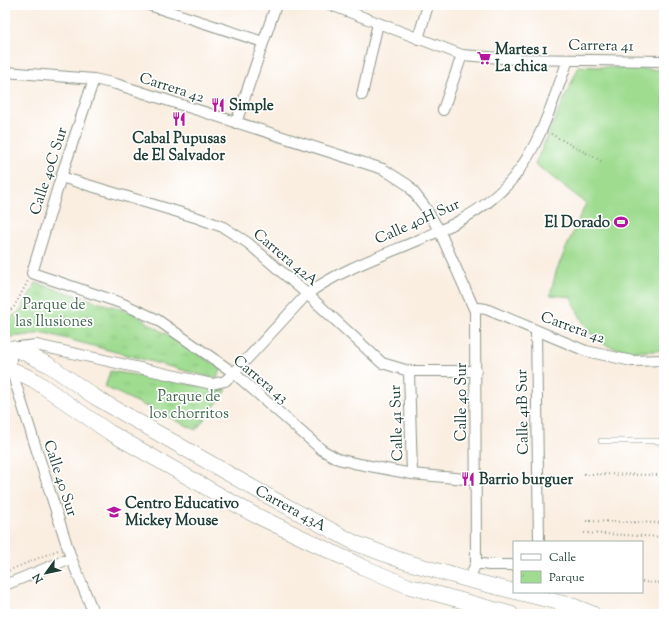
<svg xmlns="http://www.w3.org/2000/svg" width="669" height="619" viewBox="0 0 669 619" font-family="'Sorts Mill Goudy',serif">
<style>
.grass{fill:#9fdc90;stroke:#5f8c62}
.park{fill:url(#park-tufts);stroke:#5f8c62}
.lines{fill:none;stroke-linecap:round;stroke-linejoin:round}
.service-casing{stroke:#8c968a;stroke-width:6}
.minor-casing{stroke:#8c968a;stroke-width:12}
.primary-casing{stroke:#8c968a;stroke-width:16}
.path{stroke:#8c968a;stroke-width:2;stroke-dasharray:1 3;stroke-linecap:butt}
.service{stroke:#fff;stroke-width:5}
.minor{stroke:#fff;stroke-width:10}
.primary{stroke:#fff;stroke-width:15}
.labels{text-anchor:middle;stroke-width:3.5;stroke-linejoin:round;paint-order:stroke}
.street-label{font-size:15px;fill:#1f3d34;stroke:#fff}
.poi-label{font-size:15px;font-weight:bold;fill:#1f3d34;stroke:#fff;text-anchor:start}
.park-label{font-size:15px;fill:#3f654b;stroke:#fff}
</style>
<defs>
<pattern id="park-tufts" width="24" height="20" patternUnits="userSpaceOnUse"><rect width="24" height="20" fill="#9fdc90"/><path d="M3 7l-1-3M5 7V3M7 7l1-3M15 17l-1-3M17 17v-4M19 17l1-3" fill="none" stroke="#88be7d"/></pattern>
</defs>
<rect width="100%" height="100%" fill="#fff"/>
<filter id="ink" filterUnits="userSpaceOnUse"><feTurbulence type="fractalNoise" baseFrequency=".025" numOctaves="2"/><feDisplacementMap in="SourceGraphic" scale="8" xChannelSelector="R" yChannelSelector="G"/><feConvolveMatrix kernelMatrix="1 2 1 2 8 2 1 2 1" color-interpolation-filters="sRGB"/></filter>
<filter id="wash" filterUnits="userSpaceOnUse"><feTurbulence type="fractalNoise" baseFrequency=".012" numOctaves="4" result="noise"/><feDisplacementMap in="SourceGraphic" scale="16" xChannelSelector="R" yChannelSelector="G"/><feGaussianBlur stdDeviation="0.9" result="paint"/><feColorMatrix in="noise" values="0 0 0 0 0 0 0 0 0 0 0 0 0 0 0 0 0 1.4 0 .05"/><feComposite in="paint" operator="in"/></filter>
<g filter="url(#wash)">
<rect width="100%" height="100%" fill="#faeee1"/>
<path class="grass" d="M579,66L664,70V350C644,352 617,353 599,341C587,333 576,310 571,297L550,295L557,269L586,203L535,164Z"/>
<path class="park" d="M36,283L131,312L222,369L216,379L45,333L5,338V322L21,310Z
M110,371L227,390L196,430L105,387Z"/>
</g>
<g filter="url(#ink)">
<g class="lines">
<defs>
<path id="service" d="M601,441H658L664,445"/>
<path id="minor" d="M149,5L263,42
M331,5L462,55L514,59L664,61
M418,39L428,5
M5,72L94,79L116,84L383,169L408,185L425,207L439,230L475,311L476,563L469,580
M94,79L61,177L32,273L121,303L156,319L234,373L322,450L338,459L354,463L412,474L476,480
M362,95L378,23
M443,110L462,55
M236,123L276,5
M61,177L198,218L223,227L248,243L307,294L382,363L409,371H476
M475,311L479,308L486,309L586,351L632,361L664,360
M536,330L539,542
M409,371L412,474
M476,563L489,565H514
M5,585L71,558
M94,614L71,558L11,369V348L36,345L212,384L225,381L234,373L307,294C370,248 464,239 514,177C541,143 553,100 568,60"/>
<path id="primary" d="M5,349L11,348L25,353L49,365L95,397L264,494L355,543L403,561L469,580L573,606L593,614
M5,369H11L34,380L109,432L251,513L363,567L408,586L511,614"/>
</defs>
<use href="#service" class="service-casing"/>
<use href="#minor" class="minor-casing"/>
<use href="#primary" class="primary-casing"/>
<path class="path" d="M551,134L603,162
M5,315L14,307L28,281
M584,474L664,475
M586,521L664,523
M584,533L664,537
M5,572L58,550
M642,582L664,583"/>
<use href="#service" class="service"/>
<use href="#minor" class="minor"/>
<use href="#primary" class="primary"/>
</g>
</g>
<defs>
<symbol id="supermarket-bare" viewBox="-9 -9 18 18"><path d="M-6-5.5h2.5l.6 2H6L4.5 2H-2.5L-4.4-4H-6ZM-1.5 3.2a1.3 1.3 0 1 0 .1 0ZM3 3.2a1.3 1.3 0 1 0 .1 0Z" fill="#b5179e" stroke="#fff" stroke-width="2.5" paint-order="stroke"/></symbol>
<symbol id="restaurant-bare" viewBox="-9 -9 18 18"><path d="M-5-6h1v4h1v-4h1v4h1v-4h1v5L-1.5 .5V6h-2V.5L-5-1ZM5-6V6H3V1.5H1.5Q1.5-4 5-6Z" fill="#b5179e" stroke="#fff" stroke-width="2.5" paint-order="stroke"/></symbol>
<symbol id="stadium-bare" viewBox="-9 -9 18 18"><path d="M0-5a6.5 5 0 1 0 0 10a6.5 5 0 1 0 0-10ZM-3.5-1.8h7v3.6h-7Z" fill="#b5179e" stroke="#fff" stroke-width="2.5" paint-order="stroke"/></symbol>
<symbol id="school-bare" viewBox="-9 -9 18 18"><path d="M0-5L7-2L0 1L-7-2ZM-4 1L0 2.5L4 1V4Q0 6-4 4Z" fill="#b5179e" stroke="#fff" stroke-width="2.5" paint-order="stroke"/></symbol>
</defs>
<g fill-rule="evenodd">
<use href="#supermarket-bare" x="474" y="48" width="20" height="20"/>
<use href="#restaurant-bare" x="208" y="95" width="20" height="20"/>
<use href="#restaurant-bare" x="169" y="109" width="20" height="20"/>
<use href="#stadium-bare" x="611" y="212" width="20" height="20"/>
<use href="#restaurant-bare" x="458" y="469" width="20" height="20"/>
<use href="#school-bare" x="104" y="502" width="20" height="20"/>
</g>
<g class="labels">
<g class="street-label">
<text transform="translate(601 45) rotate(1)" y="5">Carrera 41</text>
<text transform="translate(172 87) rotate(18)" y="5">Carrera 42</text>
<text transform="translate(48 171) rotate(-72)" y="5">Calle 40C Sur</text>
<text transform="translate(417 221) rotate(-24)" y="5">Calle 40H Sur</text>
<text transform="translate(286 257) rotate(40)" y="5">Carrera 42A</text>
<text transform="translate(573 327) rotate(20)" y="5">Carrera 42</text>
<text transform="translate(261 379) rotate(40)" y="5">Carrera 43</text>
<text transform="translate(461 402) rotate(-90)" y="5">Calle 40 Sur</text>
<text transform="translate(522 412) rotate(-91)" y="5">Calle 41B Sur</text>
<text transform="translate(396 423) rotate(-92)" y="5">Calle 41 Sur</text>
<text transform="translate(61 478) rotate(72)" y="5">Calle 40 Sur</text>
<text transform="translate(291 508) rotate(29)" y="5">Carrera 43A</text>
</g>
<g class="poi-label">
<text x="495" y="54">Martes 1<tspan x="495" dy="17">La chica</tspan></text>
<text x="229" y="110">Simple</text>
<text x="179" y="143" text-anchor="middle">Cabal Pupusas<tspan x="179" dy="17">de El Salvador</tspan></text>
<text x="610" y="227" text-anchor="end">El Dorado</text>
<text x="479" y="484">Barrio burguer</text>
<text x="125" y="508">Centro Educativo<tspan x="125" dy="17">Mickey Mouse</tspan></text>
</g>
<g class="park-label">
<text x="54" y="309">Parque de<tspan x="54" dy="17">las Ilusiones</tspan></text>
<text x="189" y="401">Parque de<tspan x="189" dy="17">los chorritos</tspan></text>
</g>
</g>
<rect width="669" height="619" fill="none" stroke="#fff" stroke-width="20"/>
<rect x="513" y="541" width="130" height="52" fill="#ffffff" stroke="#a5b1ae"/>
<rect x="521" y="554" width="20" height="6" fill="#ffffff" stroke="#a5b1ae"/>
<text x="549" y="561" font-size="12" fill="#1f3d34">Calle</text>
<rect x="521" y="571" width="20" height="12" fill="url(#park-tufts)" stroke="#a5b1ae"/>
<text x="549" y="581" font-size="12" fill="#1f3d34">Parque</text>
<g transform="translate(46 573) rotate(237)" stroke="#ffffff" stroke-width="3" paint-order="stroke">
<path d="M0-3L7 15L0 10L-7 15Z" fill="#1f3d34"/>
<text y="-6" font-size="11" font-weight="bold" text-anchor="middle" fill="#1f3d34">N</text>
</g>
</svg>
